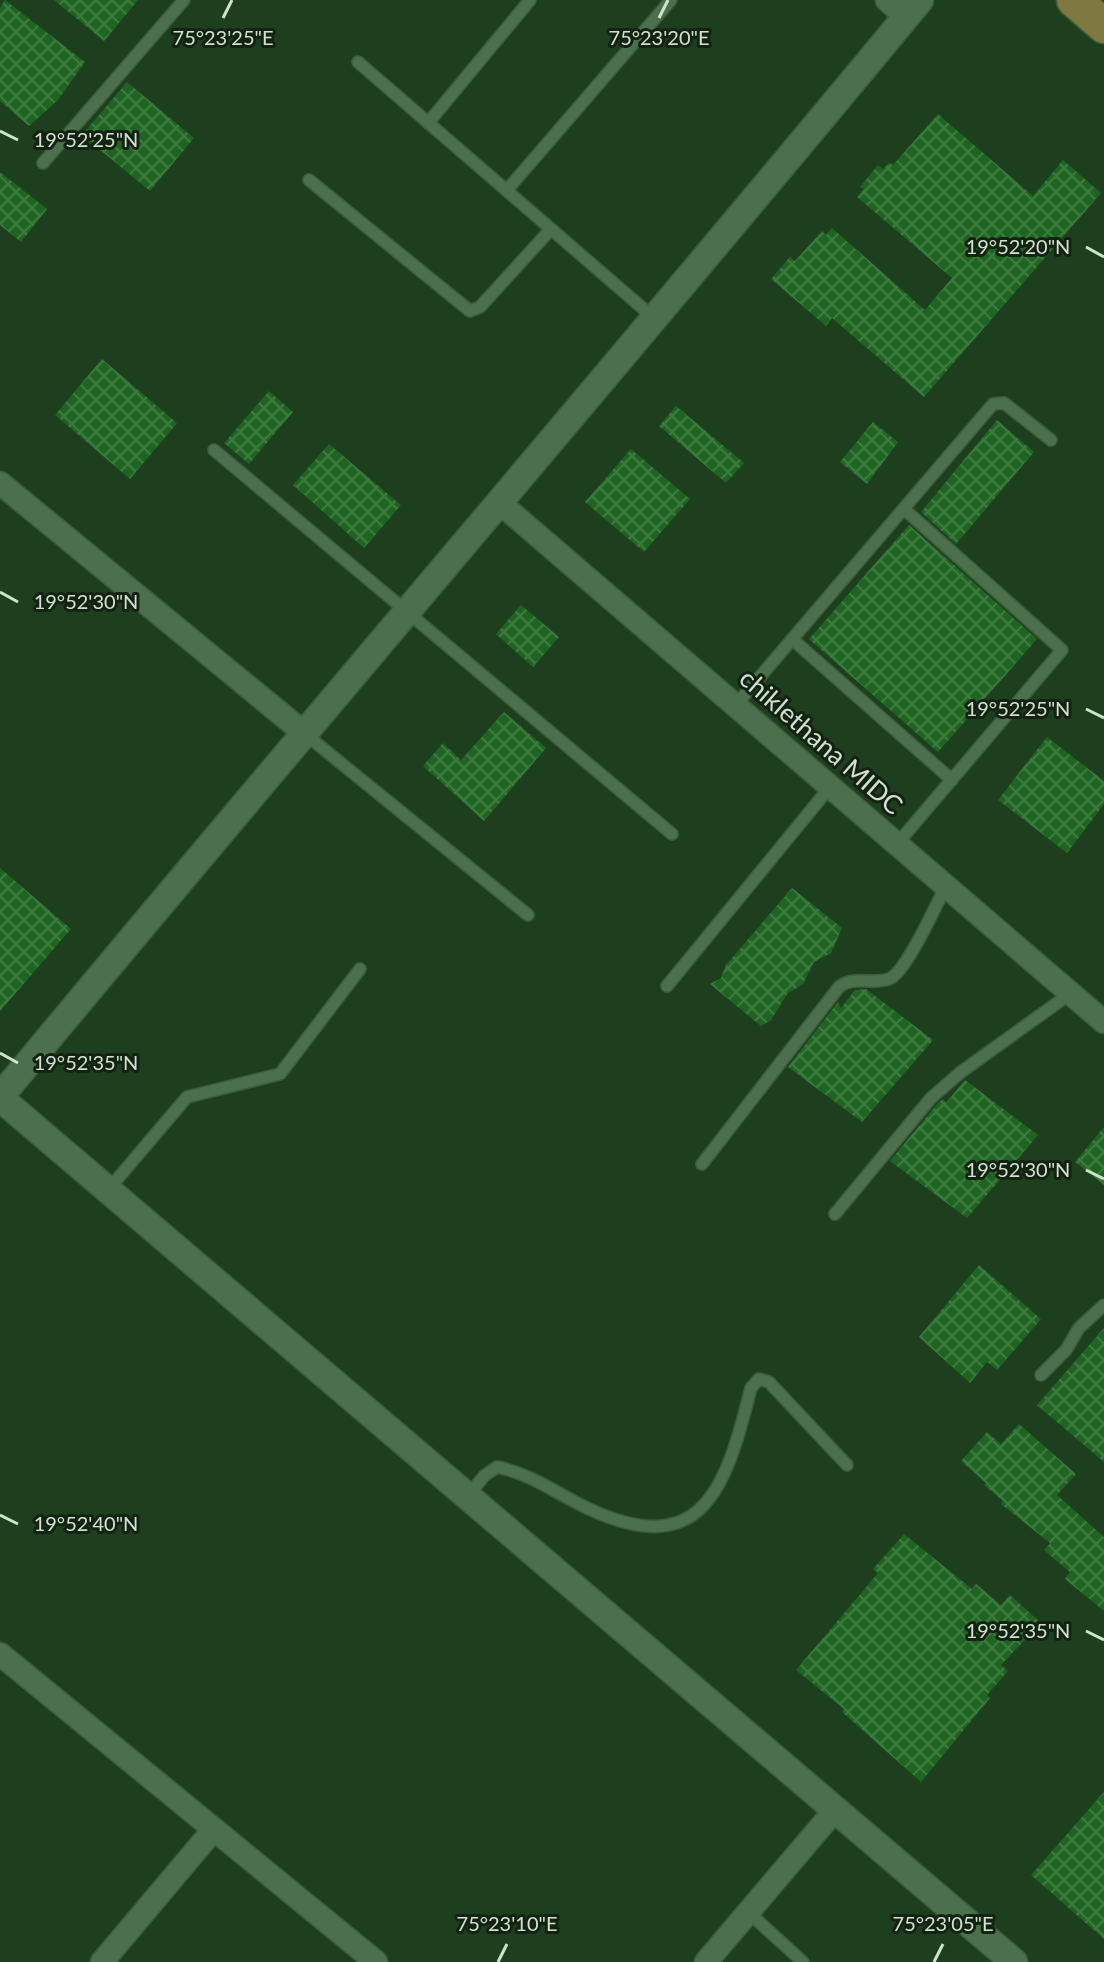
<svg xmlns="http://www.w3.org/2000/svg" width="1104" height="1962" viewBox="0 0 1104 1962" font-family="Lato,sans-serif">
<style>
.building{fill:url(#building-cross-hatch)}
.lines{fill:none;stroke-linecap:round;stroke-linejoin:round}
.service-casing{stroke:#3d5b3d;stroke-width:14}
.minor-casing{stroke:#3d5b3d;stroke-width:25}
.tertiary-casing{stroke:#3d5b3d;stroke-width:29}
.primary-casing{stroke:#3d5b3d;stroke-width:37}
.service{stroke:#4d704c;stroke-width:11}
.minor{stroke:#4d704c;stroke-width:22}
.tertiary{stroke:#4d704c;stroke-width:26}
.primary{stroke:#7f7941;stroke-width:34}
.ticks{fill:none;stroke:#cfe2cd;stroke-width:3}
.labels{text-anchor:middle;stroke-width:6;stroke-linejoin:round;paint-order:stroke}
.street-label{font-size:26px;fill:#cfe2cd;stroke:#142213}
.ticks-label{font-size:20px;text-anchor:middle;fill:#cfe2cd;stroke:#142213;stroke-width:6;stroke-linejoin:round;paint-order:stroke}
</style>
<defs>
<pattern id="building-cross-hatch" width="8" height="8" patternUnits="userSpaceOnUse" patternTransform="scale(2)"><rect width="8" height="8" fill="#1e6521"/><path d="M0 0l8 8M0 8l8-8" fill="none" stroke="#3e7b40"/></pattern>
</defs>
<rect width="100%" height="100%" fill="#1e3f1e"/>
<path class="building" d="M5,0L85,62L58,100L29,126L0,101V8Z
M54,0H138L104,41Z
M127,82L194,138L150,191L82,135Z
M938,114L1033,196L1063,160L1101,193L924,397L832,318L826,326L771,279L790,257L795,261L822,231L826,235L832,228L925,310L952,278L857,197L864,189L860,187L878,165L883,169L889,163L893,165Z
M0,172L47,209L21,242L0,225Z
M102,359L177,423L130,479L55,415Z
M269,391L293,412L249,464L224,443Z
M676,406L744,463L726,483L659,426Z
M997,420L1034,452L956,544L921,512Z
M873,422L898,442L867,484L840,462Z
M329,444L401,505L364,548L293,485Z
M631,449L690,499L644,552L585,502Z
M909,525L1037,639L938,752L809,639Z
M521,605L559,637L533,667L496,634Z
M504,712L546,748L484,821L423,766L443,743L461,760Z
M1047,737L1104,781V804L1067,853L998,800Z
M0,868L71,929L0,1011Z
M792,888L842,928L831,953L814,962L803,984L787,994L771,1020L761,1026L710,984L721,978L726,965Z
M866,989L933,1040L862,1122L788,1067L838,1002L841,1008L855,990Z
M965,1080L1038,1135L967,1218L890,1161L938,1103L943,1099L946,1103Z
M1104,1127V1185L1075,1162Z
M979,1265L1041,1319L997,1370L987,1362L970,1383L919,1337Z
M1104,1328V1462L1037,1405Z
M1019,1424L1076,1474L1057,1495L1104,1537V1611L1065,1579L1070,1572L1044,1550L1050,1543L1001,1504L1003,1501L984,1485L986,1483L961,1461L987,1432L1001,1444Z
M904,1534L972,1589L976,1584L1001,1605L1010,1595L1041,1623L1001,1665L1008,1671L987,1695L990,1698L921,1782L842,1712L844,1709L796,1670L878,1573L873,1569Z
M1104,1792V1939L1031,1875Z"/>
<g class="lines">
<defs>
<path id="service" d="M358,62L654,318
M428,123L530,0
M43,163L184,0
M309,180L470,311L480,307L551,229
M507,190L671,0
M214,450L672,834
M792,639L952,780
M735,706L993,404L1004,403L1051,440
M305,734L528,915
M897,844L1062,650L904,509
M667,986L830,787
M702,1164L839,987C854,975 872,985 889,979C906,973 936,905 946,886
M108,1190L187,1097L280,1074L360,969
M835,1214L931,1098L961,1072L1071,993
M1041,1375L1066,1350L1079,1328L1104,1305
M468,1496L484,1476L497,1467C529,1473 558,1494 587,1508C705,1564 727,1483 751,1388L759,1379L769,1382L847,1465
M748,1912L803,1962"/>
<path id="minor" d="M887,0L906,17
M0,483L303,732
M501,504L1104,1022
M0,1654L376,1962
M102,1962L214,1829
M706,1962L835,1810"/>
<path id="tertiary" d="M0,1097C304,730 616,368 920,0
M0,1098L1014,1962"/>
<path id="primary" d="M1074,0L1104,26"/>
</defs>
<use href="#service" class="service-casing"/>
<use href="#minor" class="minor-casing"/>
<use href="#tertiary" class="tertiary-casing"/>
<use href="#primary" class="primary-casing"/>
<use href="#service" class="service"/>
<use href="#minor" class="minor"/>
<use href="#tertiary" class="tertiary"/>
<use href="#primary" class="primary"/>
</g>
<path class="ticks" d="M223,18L232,0M659,18L668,0M0,131L18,140M1086,247L1104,257M0,592L18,602M1086,709L1104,718M0,1053L18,1063M1086,1170L1104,1179M0,1515L18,1524M1086,1631L1104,1640M498,1962L507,1944M934,1962L943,1944"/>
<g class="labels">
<g class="street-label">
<text transform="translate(821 742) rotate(41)" y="9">chiklethana MIDC</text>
</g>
</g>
<g class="ticks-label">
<text x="223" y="45">75°23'25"E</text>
<text x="659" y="45">75°23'20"E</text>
<text x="86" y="147">19°52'25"N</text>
<text x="1018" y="254">19°52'20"N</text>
<text x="86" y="609">19°52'30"N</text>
<text x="1018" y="716">19°52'25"N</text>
<text x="86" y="1070">19°52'35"N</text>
<text x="1018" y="1177">19°52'30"N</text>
<text x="86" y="1531">19°52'40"N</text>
<text x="1018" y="1638">19°52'35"N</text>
<text x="507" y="1931">75°23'10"E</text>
<text x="943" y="1931">75°23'05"E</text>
</g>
</svg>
